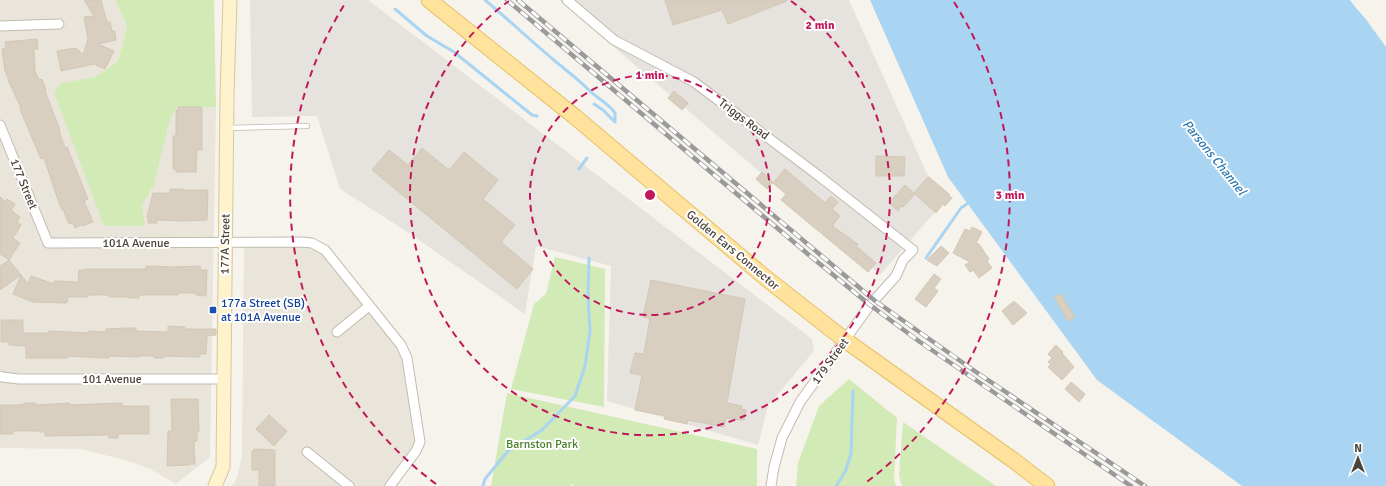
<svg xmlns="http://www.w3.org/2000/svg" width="1386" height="486" viewBox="0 0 1386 486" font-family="Signika,sans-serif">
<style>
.residential{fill:#eae5da}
.industrial{fill:#e6e2dd}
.green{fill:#d2eab5}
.water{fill:#a9d4f2}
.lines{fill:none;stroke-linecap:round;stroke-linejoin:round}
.stream{stroke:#a9d4f2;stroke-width:3}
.building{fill:#d8cfc1;stroke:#d3c7b4}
.lane-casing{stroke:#c2bbae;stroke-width:6}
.street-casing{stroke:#c2bbae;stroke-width:11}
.secondary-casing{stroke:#d6c79b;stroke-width:15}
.primary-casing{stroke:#e6c16a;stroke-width:17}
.lane{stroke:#fff;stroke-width:4.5}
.street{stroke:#fff;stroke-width:9}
.secondary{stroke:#fff3cd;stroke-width:13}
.primary{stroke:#ffe39c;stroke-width:15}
.rail-casing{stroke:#9a9a9a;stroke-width:4.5}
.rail{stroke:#fff;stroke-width:3;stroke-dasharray:9;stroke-linecap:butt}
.ring{fill:none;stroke:#c2185b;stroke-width:2;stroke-dasharray:7 5}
.transit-dot{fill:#1a4fb4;stroke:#fff;stroke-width:1.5}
.labels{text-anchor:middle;stroke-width:4;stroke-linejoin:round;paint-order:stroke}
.street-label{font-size:12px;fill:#4b4439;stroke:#fff}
.transit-label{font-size:12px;fill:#164399;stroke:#fff;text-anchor:start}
.park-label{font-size:12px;fill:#4a7f2a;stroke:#fff}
.water-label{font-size:13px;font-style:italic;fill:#2e7ab2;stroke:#fff}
.centre{fill:#c2185b;stroke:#fff;stroke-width:2}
.ring-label{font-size:12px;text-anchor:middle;font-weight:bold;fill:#c2185b;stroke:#fff;stroke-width:4;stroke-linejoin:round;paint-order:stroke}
</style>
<rect width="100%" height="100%" fill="#f6f3ec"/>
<path class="residential" d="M0,0H115L127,25L118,60L95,77L61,83L142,205L154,185L169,123L176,107H216L210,457L176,484L150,469L128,461L81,449L0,448Z
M301,244L319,248L402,350L418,441L387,486H232L237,478L242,456L244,245Z"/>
<path class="industrial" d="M250,0H368L812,339L814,351L768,406L758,445L607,401L611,266L536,246L525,314L406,231L340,189L317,116L252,117Z
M559,0H849L941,205L880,275Z"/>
<path class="green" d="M115,0H214L216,107H176L169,123L154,185L142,205L145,226H104L54,93L61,83L95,77L118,61L127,25Z
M555,257L605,269L604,407L511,389L534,304L546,294Z
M849,379L897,418L894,480L896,486H796L798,463L819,406Z
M507,393L757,449V486H573L572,484L570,486H491Z
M903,422L996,486H902L899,476Z"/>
<path class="water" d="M870,0H1350L1356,8L1365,18L1386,47V486H1242L1097,380L948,177Z"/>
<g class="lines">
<path class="stream" d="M485,0C509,20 531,41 555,61C567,71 579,80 590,91C598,99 608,103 615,113V122
M395,9L427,36L454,52L532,115L537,116
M594,104L603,110L615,122
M579,169L587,158
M926,258L961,208L971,201
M483,486L485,479L508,451L542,430L575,396L585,366L590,331L588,297L589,258
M836,486L845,472L851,454L853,391"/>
</g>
<path class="building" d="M84,0H101L107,22H110L112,31H115L116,40L98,44L114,51L105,69L94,64L61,71L57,51L76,48L83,55L88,39L84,17L94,16Z
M665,0H787V1L728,24L722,10L673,25Z
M37,39L38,49H34L35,71L39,80L42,79L46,90L45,91L60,130L59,131L65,148L67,147L88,199L84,201L93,222L82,226V225L75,228L73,223L69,224L63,209L62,210L59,203L44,158L41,159L27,126L20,109L21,108L8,80V76H7L6,72H5L2,49L6,48L5,42Z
M674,91L688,103L682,110L668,98Z
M178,107H201V108H202V150H197L196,172H176V169H173V136H176V110H178Z
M422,148L449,170L464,152L498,180L483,199L515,225L501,242L533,269L517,289L372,170L389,150L408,165Z
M876,156L905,157L904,176H876Z
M785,169L825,203L831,196L838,202L832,209L840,216L832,226L858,244L856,246L876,263L868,272L781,200L786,194L773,183Z
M762,172L773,182L767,189L756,179Z
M928,177H929L950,195L949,196L952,198L945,206L943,204L936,213L915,194L903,207L902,206L898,211L889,203L905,185L914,193Z
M170,189H183L184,190H208L207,220L182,221L157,220V223H148V218L147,217L153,193H170Z
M0,197L5,201L7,199L15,204L11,210L20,217L17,222L21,225L13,238L20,243L9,260L0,254Z
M972,227L982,232L976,243L979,244L989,259L987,261L992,268L979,278L973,270L970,272L965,265L970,262L953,253L965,229L970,231Z
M941,246L949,253L937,266L927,260Z
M9,260L21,275L0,290V266Z
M146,266L174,267L200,266L201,270H207L206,296L196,295V293H178V295H139V298H129V297H109V295H88V297H68L67,303L33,302L13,294L21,275L28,284L31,276L54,284V281L78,282L79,270H84V269H146Z
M934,274L941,279L934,288L938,291L926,307L915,299Z
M651,280L745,299L727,403L742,406L741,409L746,410L744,420L742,419V420L726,418L724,427L688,420L687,424L664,419L665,416L635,410L642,375L630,373L635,353L644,354L650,318L643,317Z
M1061,294L1075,317L1068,321L1054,297Z
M1014,301L1027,313L1013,325L1002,311Z
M1,320H23V333H49V331L89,333V331L106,332V329L124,328H136V331L168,332V326L185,327V329H216V335L207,336L206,354H200V357L164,356V358H154V356H139V357L109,356V358H100L68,356V358H26V346L9,345V342H1Z
M1056,345L1063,352L1062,353L1074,367L1062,380L1048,367L1051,364L1048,362L1052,358L1048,354Z
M1071,382L1085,394L1079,402L1065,389Z
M171,399H198L199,432H197V441H194L195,464H189V465L167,466L168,431H172Z
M25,403H36V405L70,403V405L122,403V406H149V434H118V438H109V435L45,436V432H40V431H13V434H0V405H18L25,404Z
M269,415L287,431L274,446L256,429Z
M254,449L275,450V486H259V470H252V451H254Z"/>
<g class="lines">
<defs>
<path id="lane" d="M227,128L307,126"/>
<path id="street" d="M567,0L614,40L694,82L819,176L913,250L903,260L896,276L870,305L800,402L782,438L774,467L771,486
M0,26L59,24
M0,125L48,243L301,242L312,243L325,250L401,345L407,358L420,442L416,451L390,486
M337,332L369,306
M0,376L2,377L19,379H224
M307,452L349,486"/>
<path id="secondary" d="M215,486L223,467L227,95L230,0"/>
<path id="primary" d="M429,0L574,116L767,279L845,340L1013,460L1047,486"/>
</defs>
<use href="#lane" class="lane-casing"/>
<use href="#street" class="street-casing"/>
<use href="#secondary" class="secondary-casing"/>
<use href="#primary" class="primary-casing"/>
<use href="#lane" class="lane"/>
<use href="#street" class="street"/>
<use href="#secondary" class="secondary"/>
<use href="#primary" class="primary"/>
<defs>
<path id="rail" d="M507,0L809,255L870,305L920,342L1131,486
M518,0L874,300L976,372L1145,486"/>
</defs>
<use href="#rail" class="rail-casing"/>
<use href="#rail" class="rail"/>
</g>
<g class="ring">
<circle cx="650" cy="195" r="120"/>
<path d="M791 1A240 240 0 1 1 509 1"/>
<path d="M436 484A360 360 0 0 1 346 2M954 2A360 360 0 0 1 864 484"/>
</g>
<rect class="transit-dot" x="209" y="306" width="8" height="8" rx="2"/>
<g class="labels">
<g class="street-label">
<text transform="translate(744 119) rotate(37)" y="4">Triggs Road</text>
<text transform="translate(24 184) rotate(68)" y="4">177 Street</text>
<text x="136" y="247">101A Avenue</text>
<text transform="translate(225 244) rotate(-89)" y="4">177A Street</text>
<text transform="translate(733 250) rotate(40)" y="4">Golden Ears Connector</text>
<text transform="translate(830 361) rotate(-54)" y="4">179 Street</text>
<text x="112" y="383">101 Avenue</text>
</g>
<g class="transit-label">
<text x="221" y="307">177a Street (SB)<tspan x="221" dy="14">at 101A Avenue</tspan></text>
</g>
<g class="park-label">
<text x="542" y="448">Barnston Park</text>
</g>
<g class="water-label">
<text transform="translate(1215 157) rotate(51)" y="5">Parsons Channel</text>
</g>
</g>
<circle cx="650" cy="195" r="6" class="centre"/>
<g class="ring-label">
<text x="820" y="29">2 min</text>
<text x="650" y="79">1 min</text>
<text x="1010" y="199">3 min</text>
</g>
<g transform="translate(1358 458)" stroke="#ffffff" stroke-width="3" paint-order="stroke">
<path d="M0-3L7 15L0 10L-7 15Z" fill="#4b4439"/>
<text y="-6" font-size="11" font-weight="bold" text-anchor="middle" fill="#4b4439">N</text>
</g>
</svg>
